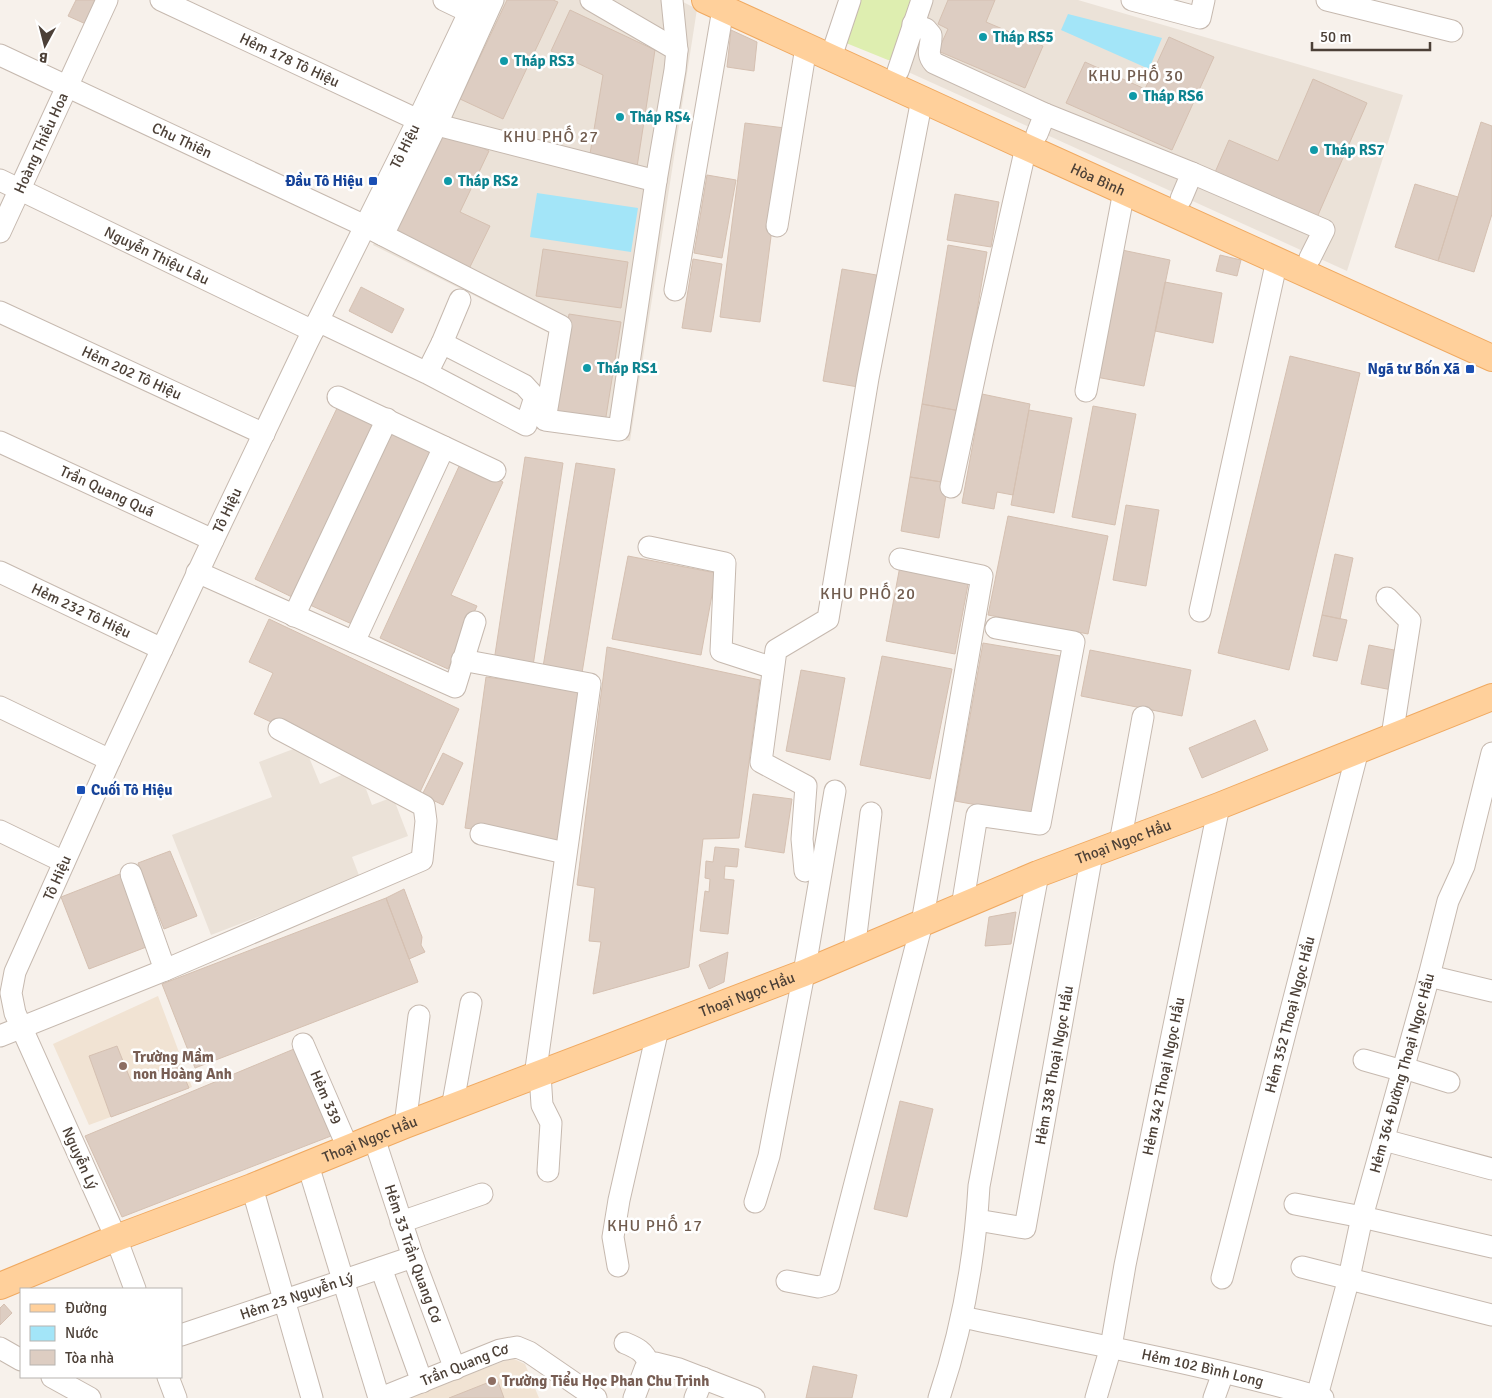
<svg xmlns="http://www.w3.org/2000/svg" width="1492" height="1398" viewBox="0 0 1492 1398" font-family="Signika,sans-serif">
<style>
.residential{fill:#ebe2d8}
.education{fill:#f1e3d3}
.green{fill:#deeeb0}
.water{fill:#a3e5f8}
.building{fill:#ddcdc2;stroke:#d5c0b1}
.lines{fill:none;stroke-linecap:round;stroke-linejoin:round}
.minor-casing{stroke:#c6b9af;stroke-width:23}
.major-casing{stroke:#f0a960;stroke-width:28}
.minor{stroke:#fff;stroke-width:21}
.major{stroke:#ffd09b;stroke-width:26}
.culture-dot{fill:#0f9aa8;stroke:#fff;stroke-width:2}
.transit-dot{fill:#1a4fb4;stroke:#fff;stroke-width:2}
.education-dot{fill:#8d6e63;stroke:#fff;stroke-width:2}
.labels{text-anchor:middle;stroke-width:5;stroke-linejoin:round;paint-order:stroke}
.culture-label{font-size:15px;font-weight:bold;fill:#0d838f;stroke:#fff;text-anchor:start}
.street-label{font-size:15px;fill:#4c4037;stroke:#fff}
.transit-label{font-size:15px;font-weight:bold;fill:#164399;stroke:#fff;text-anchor:end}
.education-label{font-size:15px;font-weight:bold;fill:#785e54;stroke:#fff;text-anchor:start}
.neighbourhood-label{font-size:16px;letter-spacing:1px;fill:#705b4d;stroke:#fff}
</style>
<rect width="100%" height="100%" fill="#f7f1eb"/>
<path class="residential" d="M485,0H679L697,9L630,441L536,428L551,334L373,245Z
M930,0H1078L1403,95L1347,271L906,71Z
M304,745L320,784L344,774L366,789L372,805L393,797L408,836L352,857L360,878L211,935L172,835L272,797L259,762Z"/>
<path class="education" d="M158,996L192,1087L89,1125L53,1044Z
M512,1358L525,1364L539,1398H408Z"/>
<path class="green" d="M856,0H916L894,60H888L846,43Z"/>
<path class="water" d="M1068,14L1162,38L1149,69L1061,30Z
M537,193L638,208L631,252L530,237Z"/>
<path class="building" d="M76,0H100L88,25L68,16Z
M507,0H553L558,2L503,119L460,99Z
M948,0H995L986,22L1043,46L1025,88L938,51L948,29L938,24Z
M570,10L655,50L637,167L589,160L603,75L551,51Z
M731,30L757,42L754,71L727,67Z
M1169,37L1214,57L1172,150L1066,103L1085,62L1145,89Z
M1313,79L1367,103L1315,222L1213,177L1229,140L1278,161Z
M1481,122L1492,126V214L1474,272L1438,261Z
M745,123L785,128L760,322L720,317Z
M445,130L489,151L460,212L490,226L467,273L393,239Z
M707,175L736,180L722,258L694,253Z
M1415,184L1458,197L1438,261L1395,247Z
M955,194L999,202L991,247L947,240Z
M948,245L987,252L960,411L922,404Z
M543,249L628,262L621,308L536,296Z
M1122,250L1170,260L1144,386L1096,377Z
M1220,255L1241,260L1237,276L1216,271Z
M693,259L722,264L711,332L682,328Z
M842,269L882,276L864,388L823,381Z
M1165,282L1222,293L1213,343L1155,331Z
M361,287L404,309L392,333L349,311Z
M569,314L621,322L605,423L552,414Z
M1290,356L1360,373L1289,670L1218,653Z
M982,394L1030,404L1013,495L997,492L994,509L962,503Z
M339,404L380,424L296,599L255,579Z
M922,404L960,411L948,483L910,477Z
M1093,406L1136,414L1115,525L1072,517Z
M1029,410L1072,418L1054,513L1011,505Z
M391,429L435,450L354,625L310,605Z
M525,457L563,463L533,666L494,661Z
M461,462L503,482L451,595L477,606L448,669L380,638Z
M576,463L615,469L582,673L543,667Z
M910,477L948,483L939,538L901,531Z
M1126,505L1159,510L1146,586L1113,580Z
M1008,516L1108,536L1088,634L988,615Z
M1335,554L1353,558L1340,619L1322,615Z
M628,556L716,573L701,655L612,639Z
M900,566L969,579L955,654L886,641Z
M1322,615L1347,620L1337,661L1313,656Z
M269,619L459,709L420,792L254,714L273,673L249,662Z
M983,643L1066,657L1038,816L955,801Z
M1369,645L1399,651L1392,690L1361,684Z
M607,647L760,680L739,838L703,839L689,967L593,994L601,942L589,941L595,888L577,885Z
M1090,650L1191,670L1182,716L1081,696Z
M882,656L952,669L930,779L860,765Z
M801,670L845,678L830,760L786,751Z
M486,677L579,690L558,841L465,828Z
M1255,720L1268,750L1202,778L1189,748Z
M443,753L463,763L443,805L422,795Z
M753,794L792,799L784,853L745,847Z
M715,847L739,849L737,867L725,866L724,879L734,880L728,934L700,931L705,891L709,892L710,879L705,878L706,861L713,862Z
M170,851L197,916L164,929L138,863Z
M120,874L149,946L89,969L61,897Z
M404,889L422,937L421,945L425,952L409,959L386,898Z
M386,898L418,982L195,1068L162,984Z
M1016,912L1011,944L985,946L989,917Z
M728,952L724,982L709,989L699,965Z
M117,1046L131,1081L178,1063L189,1088L111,1117L89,1056Z
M294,1049L331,1136L122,1217L85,1136Z
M900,1101L933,1109L907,1217L874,1209Z
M4,1304L12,1313L0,1325V1308Z
M813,1366L857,1375L852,1398H806Z
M497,1379L504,1398H449Z"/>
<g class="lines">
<defs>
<g id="minor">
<path id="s1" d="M161,0L418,120L656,181"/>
<path d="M444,0L469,12"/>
<path d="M591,0L677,50"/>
<path d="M1132,0L1200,18L1204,0"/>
<path d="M1327,0L1452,31"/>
<path d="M913,24L926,29L931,35C932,46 925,53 934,63L1045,114L1037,134"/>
<path id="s2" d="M0,55L365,226L561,326L545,420L619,430L656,181L675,70L677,50L672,0"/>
<path d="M831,57L850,0"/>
<path d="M898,71L922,0"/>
<path d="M1045,114L1192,173L1181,199"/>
<path d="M1192,173L1324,230L1310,258"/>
<path id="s3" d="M0,180L313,331"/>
<path d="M777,226L806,47"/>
<path id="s4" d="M0,232L107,0"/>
<path d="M383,235L436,126L493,0"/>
<path d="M675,290L723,9"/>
<path id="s5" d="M0,312L264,434"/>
<path d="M318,321L427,373L526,425L535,397L524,385L442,343L427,373"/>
<path d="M442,343L460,300"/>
<path d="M1086,391L1124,191"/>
<path d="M338,397L495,471"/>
<path id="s6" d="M0,442L213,540"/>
<path d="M951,487L982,342L1026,147"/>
<path d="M649,547L725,563L721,651L773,668"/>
<path id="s7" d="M0,572L162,649"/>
<path d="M197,572L455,687L475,622"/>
<path d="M1387,598L1410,621L1392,736"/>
<path d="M1200,611L1277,260"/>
<path d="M294,616L387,419"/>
<path d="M354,642L444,447"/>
<path d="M462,660L590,684L535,1076"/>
<path d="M0,707L110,760"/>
<path d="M0,831L64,862"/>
<path d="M481,834L565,853"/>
<path d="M1120,843L1143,717"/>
<path d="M805,871L802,839L806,786L761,762L776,650L828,619L868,378L922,99"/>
<path d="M131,874L165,970"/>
<path d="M962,907L977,815L1040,824L1074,642L996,628"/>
<path d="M854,951L871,813"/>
<path d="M1429,976L1492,991"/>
<path d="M0,1036L165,970L422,860L426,821L424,806L279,729"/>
<path id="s8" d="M303,1044L348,1148"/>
<path d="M1364,1060L1403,1071"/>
<path d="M1404,1068L1449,1082"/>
<path d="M540,1074L542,1105L551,1123L548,1171"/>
<path d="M452,1108L471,1003"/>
<path d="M405,1125L419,1016"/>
<path id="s9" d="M374,1138L413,1257L455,1369"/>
<path d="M1384,1140L1492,1169"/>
<path d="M308,1165L379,1398"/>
<path d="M252,1187L312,1398"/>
<path d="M755,1202L769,1156L804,973L835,791"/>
<path d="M1295,1204L1362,1217L1492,1247"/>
<path id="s10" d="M977,1220L1025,1228L1092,854"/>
<path d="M401,1222L482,1194"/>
<path d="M618,1266L613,1237L619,1200L658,1029"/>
<path d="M1302,1267L1492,1315"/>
<path d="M381,1268L422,1382"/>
<path id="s11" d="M1222,1278L1358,750"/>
<path d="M787,1281L818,1287L829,1284L922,923L982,576L900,559"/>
<path id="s12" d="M135,1289L116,1238L15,1013L11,993L15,972L110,760L213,540L307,343L418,120L475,0"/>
<path id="s13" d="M962,1317C1082,1342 1204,1364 1323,1398"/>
<path id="s14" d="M181,1335L413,1257"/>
<path d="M625,1343C637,1348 644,1351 649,1364"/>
<path d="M0,1348L21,1360"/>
<path d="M52,1377L90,1398"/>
<path d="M168,1377L176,1398"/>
<path id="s15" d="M1317,1396L1349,1278L1362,1217L1429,976L1448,901L1464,866L1492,753"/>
<path id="s16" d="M381,1398L500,1350L517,1347L529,1352L596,1398"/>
<path d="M634,1398L645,1369L649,1364L655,1363L679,1369L754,1398"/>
<path d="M695,1398L703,1378"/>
<path d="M939,1398C962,1330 975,1257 979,1186L1038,874"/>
<path id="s17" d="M1096,1398L1111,1347L1125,1265L1219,806"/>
<path d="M1214,1398L1223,1373"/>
</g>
<g id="major">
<path id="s18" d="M705,0L1026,147L1492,358"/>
<path id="s19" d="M0,1286L116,1238L252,1187L405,1125L804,973L1038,874L1219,806L1492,697"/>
</g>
</defs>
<use href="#minor" class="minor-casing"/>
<use href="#major" class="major-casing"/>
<use href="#minor" class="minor"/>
<use href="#major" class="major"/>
</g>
<g class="culture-dot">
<circle cx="983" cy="37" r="5"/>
<circle cx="504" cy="61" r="5"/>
<circle cx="1133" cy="96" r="5"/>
<circle cx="620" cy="117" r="5"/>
<circle cx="1314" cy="150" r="5"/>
<circle cx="448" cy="181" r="5"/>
<circle cx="587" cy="368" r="5"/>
</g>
<g class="transit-dot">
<rect x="368" y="176" width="10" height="10" rx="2.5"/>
<rect x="1465" y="364" width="10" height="10" rx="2.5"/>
<rect x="76" y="785" width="10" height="10" rx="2.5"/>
</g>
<g class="education-dot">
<circle cx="123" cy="1066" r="5"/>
<circle cx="492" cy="1381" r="5"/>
</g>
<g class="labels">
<g class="culture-label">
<text x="993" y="42">Tháp RS5</text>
<text x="514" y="66">Tháp RS3</text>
<text x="1143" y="101">Tháp RS6</text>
<text x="630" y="122">Tháp RS4</text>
<text x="1324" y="155">Tháp RS7</text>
<text x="458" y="186">Tháp RS2</text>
<text x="597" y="373">Tháp RS1</text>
</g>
<g class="street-label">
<text dy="5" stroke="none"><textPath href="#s1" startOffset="142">Hẻm 178 Tô Hiệu</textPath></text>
<text dy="5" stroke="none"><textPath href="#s2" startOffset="201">Chu Thiên</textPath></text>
<text dy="5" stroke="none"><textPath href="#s4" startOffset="98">Hoàng Thiều Hoa</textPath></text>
<text dy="5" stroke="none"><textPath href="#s12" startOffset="1256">Tô Hiệu</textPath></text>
<text dy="5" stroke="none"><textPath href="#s18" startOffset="432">Hòa Bình</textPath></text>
<text dy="5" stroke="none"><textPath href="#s3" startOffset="174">Nguyễn Thiệu Lâu</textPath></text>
<text dy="5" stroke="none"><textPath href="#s5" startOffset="145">Hẻm 202 Tô Hiệu</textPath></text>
<text dy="5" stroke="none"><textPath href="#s6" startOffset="118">Trần Quang Quá</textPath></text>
<text dy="5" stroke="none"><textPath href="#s12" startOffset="851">Tô Hiệu</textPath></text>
<text dy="5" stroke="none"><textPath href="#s7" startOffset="90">Hẻm 232 Tô Hiệu</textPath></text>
<text dy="5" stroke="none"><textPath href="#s19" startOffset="1208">Thoại Ngọc Hầu</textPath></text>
<text dy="5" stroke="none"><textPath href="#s12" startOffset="446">Tô Hiệu</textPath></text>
<text dy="5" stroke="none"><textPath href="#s19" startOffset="802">Thoại Ngọc Hầu</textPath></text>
<text dy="5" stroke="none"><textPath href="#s11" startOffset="272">Hẻm 352 Thoại Ngọc Hầu</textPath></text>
<text dy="5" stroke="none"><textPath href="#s10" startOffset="214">Hẻm 338 Thoại Ngọc Hầu</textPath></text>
<text dy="5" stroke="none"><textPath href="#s15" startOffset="334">Hẻm 364 Đường Thoại Ngọc Hầu</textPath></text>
<text dy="5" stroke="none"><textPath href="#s17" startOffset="329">Hẻm 342 Thoại Ngọc Hầu</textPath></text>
<text dy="5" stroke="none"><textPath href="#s8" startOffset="58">Hẻm 339</textPath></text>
<text dy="5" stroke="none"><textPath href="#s19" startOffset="398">Thoại Ngọc Hầu</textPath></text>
<text transform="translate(80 1158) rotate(66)" y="5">Nguyễn Lý</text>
<text dy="5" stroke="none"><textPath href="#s9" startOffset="122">Hẻm 33 Trần Quang Cơ</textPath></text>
<text dy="5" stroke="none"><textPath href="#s14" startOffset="122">Hẻm 23 Nguyễn Lý</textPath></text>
<text dy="5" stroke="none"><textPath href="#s16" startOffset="90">Trần Quang Cơ</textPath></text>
<text dy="5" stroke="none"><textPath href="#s13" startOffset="246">Hẻm 102 Bình Long</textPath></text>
</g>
<g class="transit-label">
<text x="363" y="186">Đầu Tô Hiệu</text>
<text x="1460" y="374">Ngã tư Bốn Xã</text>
<text x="91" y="795" text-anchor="start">Cuối Tô Hiệu</text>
</g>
<g class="education-label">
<text x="133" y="1062">Trường Mầm<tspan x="133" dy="17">non Hoàng Anh</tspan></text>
<text x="502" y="1386">Trường Tiểu Học Phan Chu Trinh</text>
</g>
<g class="neighbourhood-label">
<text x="1136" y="81">KHU PHỐ 30</text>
<text x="551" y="142">KHU PHỐ 27</text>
<text x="868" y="599">KHU PHỐ 20</text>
<text x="655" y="1231">KHU PHỐ 17</text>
</g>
</g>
<rect x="20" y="1288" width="162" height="90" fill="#ffffff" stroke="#b7b3af"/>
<rect x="30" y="1304" width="25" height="8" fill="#ffd09b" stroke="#b7b3af"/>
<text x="65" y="1313" font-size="15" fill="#4c4037">Đường</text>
<rect x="30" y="1326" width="25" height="15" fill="#a3e5f8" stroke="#b7b3af"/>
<text x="65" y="1338" font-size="15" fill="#4c4037">Nước</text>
<rect x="30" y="1350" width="25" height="15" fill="#ddcdc2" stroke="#b7b3af"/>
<text x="65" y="1363" font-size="15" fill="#4c4037">Tòa nhà</text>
<g transform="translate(45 45) rotate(187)" stroke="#ffffff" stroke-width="4" paint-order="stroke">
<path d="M0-4L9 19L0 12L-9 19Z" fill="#4c4037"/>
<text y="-8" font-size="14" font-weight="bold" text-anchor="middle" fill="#4c4037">B</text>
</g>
<path d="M1312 42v8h118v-8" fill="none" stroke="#4c4037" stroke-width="2.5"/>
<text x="1320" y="42" font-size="15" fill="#4c4037" stroke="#ffffff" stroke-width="4" paint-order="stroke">50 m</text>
</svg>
